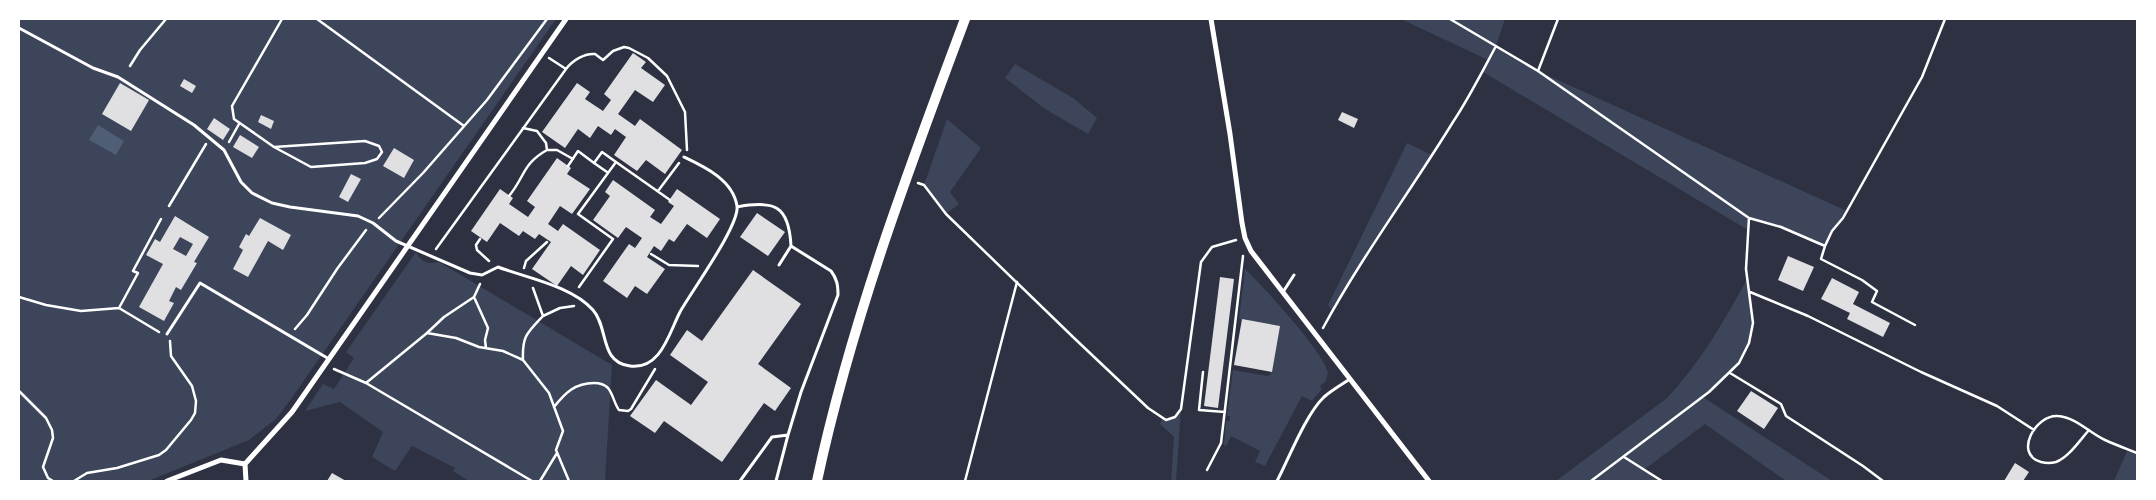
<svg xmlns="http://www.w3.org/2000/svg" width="2156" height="500" viewBox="0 0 2156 500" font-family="Lato,sans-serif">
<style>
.green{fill:#3c4559}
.water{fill:#4f5d75}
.building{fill:#e0e0e3;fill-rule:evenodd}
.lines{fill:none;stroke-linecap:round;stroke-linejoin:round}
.path{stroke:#fff;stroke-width:2.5}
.service{stroke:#fff;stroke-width:3}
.minor{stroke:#fff;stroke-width:5}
.secondary{stroke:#fff;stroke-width:10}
</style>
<rect width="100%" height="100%" fill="#2d3142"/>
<path class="green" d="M19,19H556L291,399L276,419L249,440L148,481H19Z
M1401,19H1505L1496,46L1538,71L1847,211L1832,231L1825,246L1781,227L1750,218L1748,230L1483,72L1488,60Z
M1015,64L1073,98L1097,118L1088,134L1045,109L1005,78Z
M947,119L981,148L950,192L959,204L946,214L924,185Z
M1407,143L1432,155L1332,311L1328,305Z
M416,252C422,263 428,264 439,262L612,365L605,481H469L453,471L455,468L412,446L395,471L372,457L383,432L340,402L305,411L323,384L334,389L354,358L346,352Z
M1245,269C1262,285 1325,353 1328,373L1325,382L1320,386L1322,389L1312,401L1302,396L1265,466L1255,462L1260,451L1231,436L1226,446L1224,445L1226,421H1230V416H1227L1233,370L1268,376L1271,374L1279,326L1239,319Z
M1747,279C1753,308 1757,336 1740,362C1732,374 1713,387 1703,397L1832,481H1786L1705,424L1645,469L1662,481H1598L1595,479L1591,481H1556L1667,398C1700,363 1724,321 1747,279Z
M1181,409L1176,481H1171L1174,437L1160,424L1162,419C1172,422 1176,417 1181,409Z
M2128,449L2137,453V481H2114Z"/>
<path class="water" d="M98,125L124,141L116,155L89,140Z"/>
<path class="building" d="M633,53L646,62L641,68L665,85L653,102L635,90L618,114L635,126L640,119L682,150L665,174L646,160L637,171L614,155L626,137L615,129L611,135L598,126L590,138L578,129L565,148L542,132L577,83L590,92L585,99L603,111L611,100L604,94Z
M184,79L196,86L192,93L180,86Z
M120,83L149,100L131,131L102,114Z
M1342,112L1358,119L1354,128L1338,120Z
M261,115L274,121L271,129L258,122Z
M214,118L230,129L223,140L207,129Z
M240,135L259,147L252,158L233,147Z
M394,148L414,160L404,178L383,166Z
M557,158L571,168L567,174L590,189L572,214L560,206L548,224L558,231L563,224L600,250L583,275L571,266L557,286L532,269L551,242L539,234L535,239L523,231L519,236L500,223L487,242L471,231L500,189L513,198L509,204L528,217L535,207L527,201Z
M351,174L361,179L348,202L339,197Z
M613,180L655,210L650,217L661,224L674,206L668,202L677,189L720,219L707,238L687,224L674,242L669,239L661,251L654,246L647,257L665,269L647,294L635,286L627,298L603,281L629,244L635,248L642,238L626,227L618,238L593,220L610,196L605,192Z
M757,213L785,232L768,256L740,237Z
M175,216L209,237L194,262L197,263L181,290L176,287L169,301L174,303L164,321L139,307L163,264L146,255L155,239L160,242ZM180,237L193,244L186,256L173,249Z
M260,218L291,235L283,250L268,241L248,277L233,269L243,250L239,247L246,234L249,236Z
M1788,256L1814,267L1803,291L1778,280Z
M753,270L801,304L758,364L791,388L775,411L764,403L722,462L664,421L655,433L630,416L656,380L691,405L708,382L670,355L687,330L702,341Z
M1220,277L1234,279L1218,408L1204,406Z
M1832,278L1859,292L1853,304L1890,323L1883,337L1847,319L1850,313L1821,299Z
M1242,319L1280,326L1272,372L1234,365Z
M1751,391L1778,408L1764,429L1737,411Z
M2015,463L2029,472L2023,481H2004Z
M332,473L346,481H327Z"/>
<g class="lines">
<path class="path" d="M317,19L464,126
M1450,19L1538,71L1749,218L1746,269L1753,323L1749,343L1739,363L1709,392L1591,481
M130,66L140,50L166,19
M566,69C572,61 584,53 595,54L603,60L613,51L624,47L629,48L648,58L667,76L685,112L687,150
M1538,71L1558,19
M229,142L239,124
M274,147L365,141L379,146L382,152L377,159L365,163L311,167L274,147L234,119L232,106L282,19
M547,150H557L573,159
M568,166L578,151L594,163
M607,172L594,163L602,152L616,162
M918,183L924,185L946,214L1073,337L1148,408L1166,420L1175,417L1181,409L1201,262L1212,247L1236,240
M658,191L679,163
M509,196C525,177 522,164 547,150L546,143L537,131L523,128
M169,206L206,144
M379,218L423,173L487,100L547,19
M1749,218L1781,227L1825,246L1821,259L1862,280L1877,291L1872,302L1915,325
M480,239L476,245L477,250L489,261
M1825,246L1832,231L1843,218L1922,77L1945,19
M436,249L566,69L549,58
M651,254L669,265L698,266
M524,268L526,261L547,242
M579,287L613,239L578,214L616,162L670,200
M1750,292L1808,316L1921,372L1997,406L2034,430
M19,297L46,305L81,311L119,308L159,332
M474,297L488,328L485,340L486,348
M119,308L138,273L133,271L161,219
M543,316L560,308L574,306
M1323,328C1362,256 1410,192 1453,122C1469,98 1482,72 1496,46
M295,329L307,315L337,269L366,230
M427,333L444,317L474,297L480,284
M523,360C522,336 527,333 543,316L533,288
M334,369L366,383L427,333L456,338L479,347L503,351L523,360L549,393L563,431L556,450L569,481
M1203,372L1199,410L1225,412
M1730,373L1781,404L1786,416L1863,466L1883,481
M366,383L532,481
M19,391L46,418L52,430L53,438L43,467L48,478L53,481
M554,407C565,393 575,383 594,383C599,383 604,384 608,388C613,394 614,403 619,410L628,411L631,409L655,369
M2089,430C2080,440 2069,457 2056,462C2052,463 2045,463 2041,462C2013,454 2036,414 2058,416C2075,417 2090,433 2105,440C2116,445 2127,449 2137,453
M1624,457L1662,481
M1207,470L1221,443L1243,256
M74,481L87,473L117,468L159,455L166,450L191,420L195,413L196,401L192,386L171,356L170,341
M540,481L557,453
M965,481L1017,282"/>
<path class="service" d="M19,28L93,68L118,77L194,125L224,150L241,182L252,193L272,203L290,207L358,216L373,223L396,241L470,273L482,275L498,267C527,278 572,286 593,310C609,328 599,362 630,366C661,370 669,333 680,312C691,292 740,225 737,206C733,180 705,167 684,157
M737,207C774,200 789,205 791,246
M779,265L791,246L831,271C837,279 838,285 838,295L801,392L788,435
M1283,292L1294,275
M167,334L200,283L329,359
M740,481L772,437L788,435L776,481
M1277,481C1289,458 1306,414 1324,397C1332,390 1341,385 1350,379"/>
<path class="minor" d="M1211,19L1230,134L1242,223L1245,238L1251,251L1429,481
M167,481L221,460L245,464
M246,481L245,464L292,412L566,19"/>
<path class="secondary" d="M817,481C851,322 908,171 965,19"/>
</g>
<rect width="2156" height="500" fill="none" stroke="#ffffff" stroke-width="40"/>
</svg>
